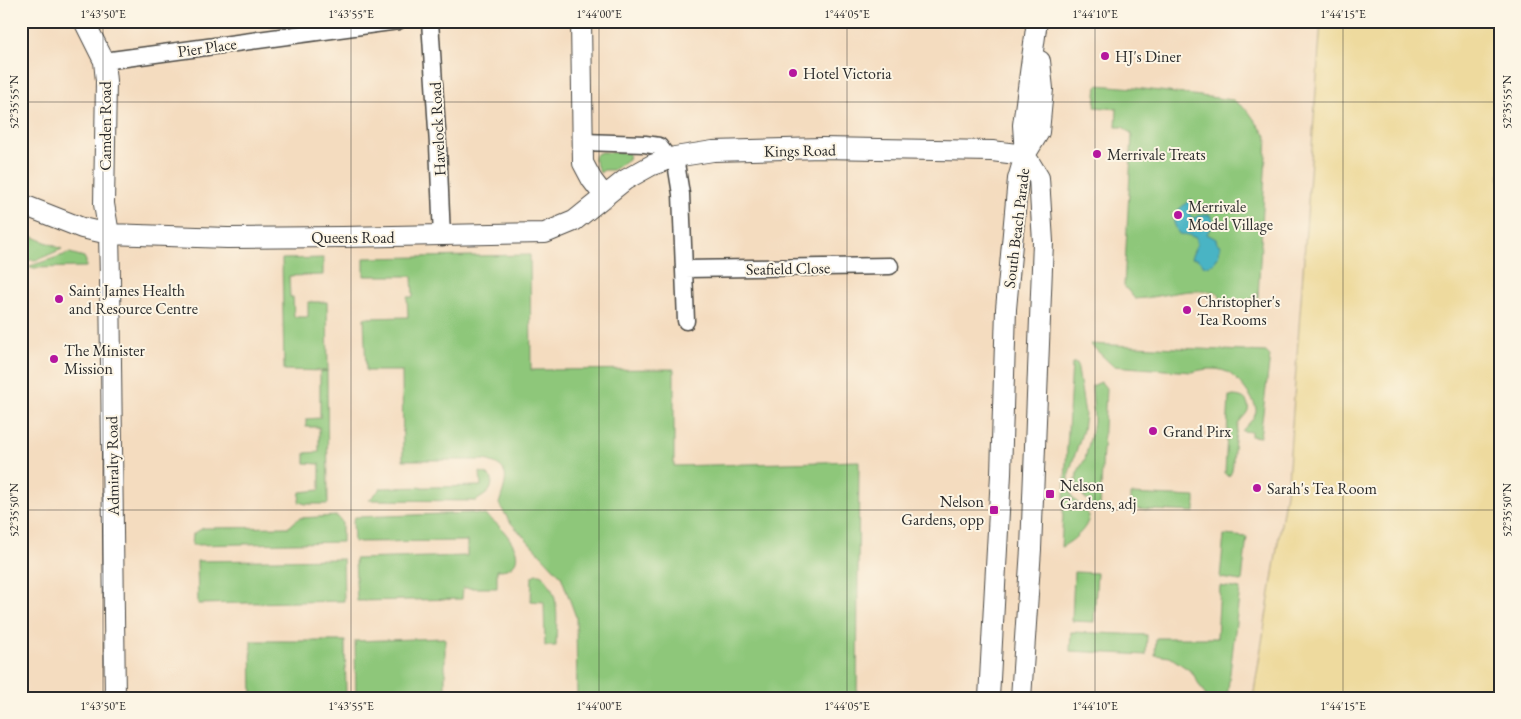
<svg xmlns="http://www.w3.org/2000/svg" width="1521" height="719" viewBox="0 0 1521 719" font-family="'EB Garamond',serif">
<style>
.green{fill:#8ec77a;stroke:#5c7952}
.sand{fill:#eeda9e;stroke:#8c8264}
.water{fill:#48b4c4;stroke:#3a7078}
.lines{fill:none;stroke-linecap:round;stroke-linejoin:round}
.minor-casing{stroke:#494641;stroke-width:19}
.tertiary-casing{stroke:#494641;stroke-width:22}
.minor{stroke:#fff;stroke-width:16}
.tertiary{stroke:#fff;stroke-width:20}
.ticks{fill:none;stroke:#2b2b2b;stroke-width:1;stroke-opacity:0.45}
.poi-dot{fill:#b5179e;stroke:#fcf5e5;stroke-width:2}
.labels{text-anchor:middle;stroke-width:4;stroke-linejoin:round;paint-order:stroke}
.street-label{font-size:16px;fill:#2b2b2b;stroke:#fcf5e5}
.poi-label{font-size:16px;fill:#2b2b2b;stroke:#fcf5e5;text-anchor:start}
.neatline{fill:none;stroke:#2b2b2b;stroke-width:2}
.ticks-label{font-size:12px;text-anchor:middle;fill:#2b2b2b}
</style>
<rect width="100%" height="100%" fill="#fcf5e5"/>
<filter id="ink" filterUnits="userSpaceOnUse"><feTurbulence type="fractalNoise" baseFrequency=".02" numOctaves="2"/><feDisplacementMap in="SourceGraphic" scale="10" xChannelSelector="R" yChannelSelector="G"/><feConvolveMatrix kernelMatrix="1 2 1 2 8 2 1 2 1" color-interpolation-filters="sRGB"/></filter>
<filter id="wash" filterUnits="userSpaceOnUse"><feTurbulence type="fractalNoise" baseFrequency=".0096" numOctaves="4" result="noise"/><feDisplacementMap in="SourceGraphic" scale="20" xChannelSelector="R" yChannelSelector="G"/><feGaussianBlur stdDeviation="1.12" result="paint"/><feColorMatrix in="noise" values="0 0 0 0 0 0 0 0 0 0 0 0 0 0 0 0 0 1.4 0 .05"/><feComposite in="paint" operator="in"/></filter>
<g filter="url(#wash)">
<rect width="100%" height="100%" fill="#f4dcbf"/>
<path class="green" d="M1097,85L1135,88L1233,100L1248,111L1267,137L1258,298L1253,297L1249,303L1222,301L1218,293C1191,286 1163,297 1135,299L1124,286L1132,134L1123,127H1116L1117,109L1095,107Z
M601,152L629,153L628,159L613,170H604L600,173L594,159L595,155Z
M29,235L62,249L37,260H22V240Z
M70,253L84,257L86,261V267L30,268V266Z
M530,255L531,370L674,369V466L859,461L857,698H577L576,617L561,576L510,522L499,504C505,483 515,466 484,460H403L402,371H366L364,318L408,317L407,297H413L412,276H364V258Z
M323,258V275L289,276L290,297H293L294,317H308V302H327L328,371L284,370L282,259Z
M1090,344L1266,352L1270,356L1260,437L1251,436V432L1242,431C1247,425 1254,419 1256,412C1258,402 1236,376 1227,372C1216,367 1203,369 1192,372L1113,366Z
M1072,363H1077L1085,414L1083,430L1069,473V482L1070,492L1073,498L1089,515C1089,528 1072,542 1061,547Z
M327,371L328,504H306L299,502L300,492L320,490V464L305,463V453L319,452V427H306V419L320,418V372Z
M1101,382L1106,388L1100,508L1093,506L1083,496L1076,481L1077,473L1085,459L1094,422L1092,386Z
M1229,396C1237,396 1246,396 1248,405C1251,413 1240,418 1238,425C1234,439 1234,456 1232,471L1230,475L1227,476L1225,473Z
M480,472L487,474L492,479C492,493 487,493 476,501L369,500L381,488L481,486Z
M1131,494L1195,497V512L1131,509Z
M472,513C475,514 480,514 484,515C497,520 532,557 509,568C505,570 500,570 497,570V588H463L462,599L357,601L355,559L467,556V541L354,542L353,521L355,517Z
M337,516L342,522V542L192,545L193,534L203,528L289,527L299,518Z
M1224,535L1247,537L1242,581L1220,578Z
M343,559L344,601L198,604L197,561Z
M1074,572L1097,573L1094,622L1072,621Z
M536,574H541C562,595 556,619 556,646H545L544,602L531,601L532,576Z
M1220,586L1240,589L1227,698H1207L1192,672L1170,657L1155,655L1156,638H1217Z
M1071,632L1147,635L1146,655L1070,651Z
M445,638V698H356L355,641Z
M251,641H345L346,698H252Z"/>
<path class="sand" d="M1321,21H1500V698H1253L1288,480Z"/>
<path class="water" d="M1189,200H1192L1189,215L1194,218L1200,215H1210L1213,222L1207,234L1216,239L1217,243L1220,245C1220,256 1215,267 1203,266V264L1197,259L1191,258L1197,244L1196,238L1188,235L1179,234C1167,213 1177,213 1189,200Z"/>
</g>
<g filter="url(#ink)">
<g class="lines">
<defs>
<path id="minor" d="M430,21L438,145L442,237
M104,61L398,21
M583,142L645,144L659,146L669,159
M675,157L681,194L686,321
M685,269L890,266"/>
<path id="tertiary" d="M84,21L104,61L106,81L104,204L109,234L110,279L115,698
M581,21L583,163L592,180L605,197
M21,204L82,228L109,234L227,238L343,237L545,233L574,221L625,180L652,165L675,157L713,151L822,148L992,151L1025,155
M989,698L1001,474L1006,309L1018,179L1025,155L1039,132L1043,89L1040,61
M1021,698L1031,549L1043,242L1039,178L1025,155L1023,125L1037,21"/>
</defs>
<use href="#minor" class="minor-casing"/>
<use href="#tertiary" class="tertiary-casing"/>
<use href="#minor" class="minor"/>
<use href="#tertiary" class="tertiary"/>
</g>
</g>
<path class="ticks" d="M103,21V698M351,21V698M599,21V698M847,21V698M1095,21V698M1343,21V698M21,102H1500M21,510H1500"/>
<g class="poi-dot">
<circle cx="1105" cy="56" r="5"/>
<circle cx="793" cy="73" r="5"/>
<circle cx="1097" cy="154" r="5"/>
<circle cx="1178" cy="215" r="5"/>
<circle cx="59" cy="299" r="5"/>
<circle cx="1187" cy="310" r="5"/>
<circle cx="54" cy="359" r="5"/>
<circle cx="1153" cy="431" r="5"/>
<circle cx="1257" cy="488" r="5"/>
<rect x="1045" y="489" width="10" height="10" rx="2.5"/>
<rect x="989" y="505" width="10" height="10" rx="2.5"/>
</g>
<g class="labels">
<g class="street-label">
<text transform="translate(207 47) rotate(-8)" y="6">Pier Place</text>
<text transform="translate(105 126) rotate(-90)" y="6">Camden Road</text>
<text transform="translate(437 129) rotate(-93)" y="6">Havelock Road</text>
<text transform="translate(800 150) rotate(-1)" y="6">Kings Road</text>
<text transform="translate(1016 228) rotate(-83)" y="6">South Beach Parade</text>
<text x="353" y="243">Queens Road</text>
<text transform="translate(788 268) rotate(-1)" y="6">Seafield Close</text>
<text transform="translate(112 466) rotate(-91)" y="6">Admiralty Road</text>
</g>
<g class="poi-label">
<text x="1115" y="62">HJ's Diner</text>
<text x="803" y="79">Hotel Victoria</text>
<text x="1107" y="160">Merrivale Treats</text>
<text x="1188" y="212">Merrivale<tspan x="1188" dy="18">Model Village</tspan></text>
<text x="69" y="296">Saint James Health<tspan x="69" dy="18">and Resource Centre</tspan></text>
<text x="1197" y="307">Christopher's<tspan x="1197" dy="18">Tea Rooms</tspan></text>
<text x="64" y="356">The Minister<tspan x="64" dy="18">Mission</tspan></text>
<text x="1163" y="437">Grand Pirx</text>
<text x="1060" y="491">Nelson<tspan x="1060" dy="18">Gardens, adj</tspan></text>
<text x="1267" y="494">Sarah's Tea Room</text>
<text x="984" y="507" text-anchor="end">Nelson<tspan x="984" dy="18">Gardens, opp</tspan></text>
</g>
</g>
<rect width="1521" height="719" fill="none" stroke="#fcf5e5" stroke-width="55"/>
<rect x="28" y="28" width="1466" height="664" class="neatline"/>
<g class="ticks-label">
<text x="103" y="18">1°43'50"E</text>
<text x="351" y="18">1°43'55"E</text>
<text x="599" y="18">1°44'00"E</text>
<text x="847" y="18">1°44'05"E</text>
<text x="1095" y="18">1°44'10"E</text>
<text x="1343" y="18">1°44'15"E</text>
<text transform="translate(14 102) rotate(-90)" y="4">52°35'55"N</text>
<text transform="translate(1507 102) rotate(-90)" y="4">52°35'55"N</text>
<text transform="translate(14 510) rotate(-90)" y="4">52°35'50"N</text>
<text transform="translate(1507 510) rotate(-90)" y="4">52°35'50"N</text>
<text x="103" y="710">1°43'50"E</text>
<text x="351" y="710">1°43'55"E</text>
<text x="599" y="710">1°44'00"E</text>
<text x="847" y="710">1°44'05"E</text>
<text x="1095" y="710">1°44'10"E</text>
<text x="1343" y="710">1°44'15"E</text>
</g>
</svg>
